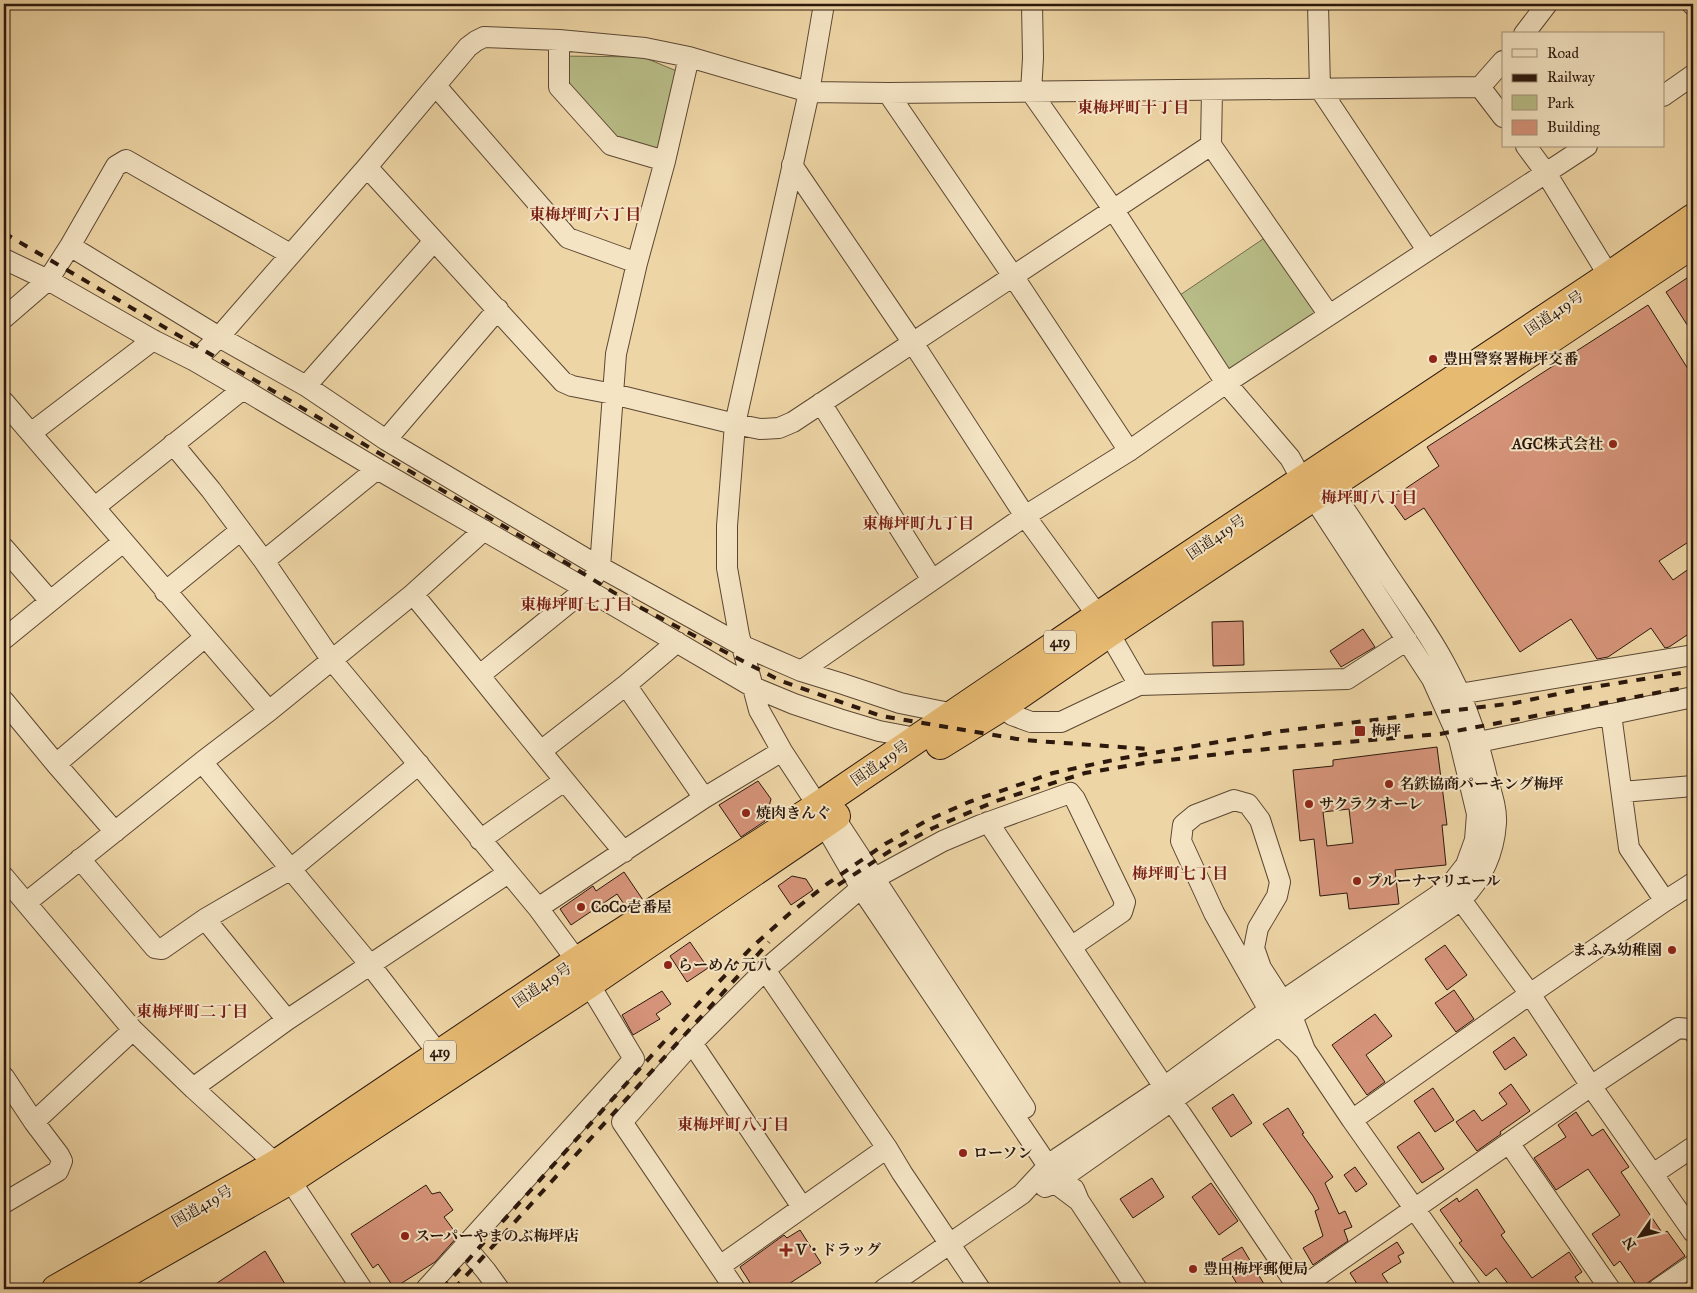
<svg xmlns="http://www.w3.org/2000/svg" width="1697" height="1293" viewBox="0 0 1697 1293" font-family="'IM FELL Great Primer','Noto Serif JP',serif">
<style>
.green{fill:#b8bd87;stroke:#726a4a}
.building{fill:#d59379;stroke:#2c180d;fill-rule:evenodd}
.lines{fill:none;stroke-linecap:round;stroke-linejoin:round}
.minor-casing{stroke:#5c4733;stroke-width:22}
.highway-casing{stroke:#2c180d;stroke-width:30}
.minor{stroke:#f4e4c4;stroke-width:20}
.highway{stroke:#e7ba72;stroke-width:28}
.rail{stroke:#2c180d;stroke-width:4;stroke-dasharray:9 9;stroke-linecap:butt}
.poi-dot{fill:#8f2418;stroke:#f4e4c4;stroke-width:2}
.labels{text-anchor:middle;stroke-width:4;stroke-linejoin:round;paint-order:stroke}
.shield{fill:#f4e4c4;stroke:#685544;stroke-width:1}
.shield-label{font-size:14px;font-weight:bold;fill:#2c180d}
.street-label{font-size:15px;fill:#2c180d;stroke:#f4e4c4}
.poi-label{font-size:15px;font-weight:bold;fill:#2c180d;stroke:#f4e4c4;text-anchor:start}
.neighbourhood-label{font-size:16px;font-weight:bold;fill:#7a1f14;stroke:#f4e4c4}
</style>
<rect width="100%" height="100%" fill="#eed5a5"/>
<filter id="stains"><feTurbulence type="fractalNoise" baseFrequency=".004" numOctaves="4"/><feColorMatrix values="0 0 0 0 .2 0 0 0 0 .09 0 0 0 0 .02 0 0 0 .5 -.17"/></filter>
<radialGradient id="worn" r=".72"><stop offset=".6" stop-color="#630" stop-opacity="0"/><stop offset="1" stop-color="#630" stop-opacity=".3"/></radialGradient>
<path class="green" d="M558,56L643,57L679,72L658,153L619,141L564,86Z
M1266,237L1316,310L1314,318L1229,370L1180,295Z"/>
<path class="building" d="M1693,274V334L1666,292Z
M1648,305L1693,377V539L1659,561L1673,580L1693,566V631L1669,647L1665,648L1651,628L1608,657L1597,659L1571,619L1520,652L1424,508L1405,520L1390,499L1439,466L1427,447Z
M1243,621L1244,665L1213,666L1212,622Z
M1363,629L1375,647L1341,667L1330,651Z
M1437,747L1447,825H1442L1446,865L1395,870L1399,904L1349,909L1347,893L1320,896L1314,839L1300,841L1293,770L1333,766V760ZM1349,809L1353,843L1327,846L1323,812Z
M758,781L771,799L765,821L741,837L719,805Z
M624,872L643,900L628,910L617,894L571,925L560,909L593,886L596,891Z
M792,876L806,879L813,890L791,905L778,886Z
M690,942L708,968L687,982L670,956Z
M1445,945L1467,975L1447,990L1425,959Z
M1454,990L1474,1019L1456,1032L1435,1003Z
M662,991L671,1004L656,1014L660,1019L633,1035L622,1015Z
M1375,1014L1392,1036L1366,1055L1385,1082L1367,1095L1332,1045Z
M1514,1037L1527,1055L1505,1070L1493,1052Z
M1511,1084L1530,1111L1500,1132L1501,1134L1477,1151L1456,1122L1474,1110L1482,1121L1507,1104L1499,1093Z
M1433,1088L1454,1120L1435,1132L1414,1101Z
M1233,1094L1252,1123L1231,1137L1212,1108Z
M1288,1108L1304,1133L1302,1134L1333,1177L1325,1183L1339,1214L1345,1211L1352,1227L1344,1230L1348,1241L1313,1265L1303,1248L1323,1236L1315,1211L1319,1209L1313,1196L1263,1124Z
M1576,1112L1592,1136L1603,1129L1629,1167L1621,1172L1663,1234L1667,1231L1685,1256L1639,1289L1620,1261L1614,1266L1592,1234L1620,1215L1588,1169L1556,1190L1534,1158L1566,1137L1558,1125Z
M1419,1132L1444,1169L1422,1183L1397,1147Z
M1355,1167L1367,1184L1356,1192L1344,1175Z
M1152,1178L1164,1197L1133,1218L1120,1199Z
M1211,1183L1238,1221L1219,1235L1192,1197Z
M426,1185L432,1194L440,1192L453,1210L444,1217L458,1236L435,1262L394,1288L378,1264L373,1268L351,1234Z
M1477,1189L1505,1232L1501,1235L1532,1278L1569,1252L1582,1272L1575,1277L1583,1289H1512L1496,1268L1486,1276L1459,1243L1462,1241L1440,1210L1457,1198L1459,1202Z
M800,1230L821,1263L781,1289H754L740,1267L784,1235L787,1238Z
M1397,1242L1404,1253L1398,1256L1401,1262L1382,1274L1392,1289H1367L1364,1284L1359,1287L1350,1273Z
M1242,1247L1267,1289H1240L1222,1259Z
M265,1251L288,1289H208Z"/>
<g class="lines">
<defs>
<path id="minor" d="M824,4L809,92L735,424L727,526V568L739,635L759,710L782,751L818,806L824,824L861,888L1048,1166L1055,1183L1079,1201
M1318,4L1320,89L1427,250
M1692,4L1693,5
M1524,34L1547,4
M559,40V87L611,145L665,161
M436,86L568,238L637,263
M1480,87L1503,117
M888,93L1013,276L1129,451
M1663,96L1693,75
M1211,145L1212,90
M1526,146L1546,173L1609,276
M792,165L913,343L1025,516L1098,616
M367,167L563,382L572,386L613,394L735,424L760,429L779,428L793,422L1211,145L1329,315
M290,254L126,160L116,166L70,246L219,337L306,386L386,440L600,567L741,645L801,671L843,684L900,703L954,714
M4,259L48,280L153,340L195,361L243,389L377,469L586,589L753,687L794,704L839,719L879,731L916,738
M4,318L48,280L70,246
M195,361L219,337L367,167L468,47L476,41L484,37L559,40L645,48L689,57L809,92L888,93L1480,87L1503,61
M306,386L434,241
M4,402L269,711
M821,403L932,580
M31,433L153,340
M386,440L498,309
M173,444L211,490L264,561L331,659L538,908L577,961
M95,507L243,389
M4,548L50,601
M264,561L377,469
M165,592L241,530
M413,594C484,680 552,767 624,852
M1109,633L1139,685
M4,639L123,542
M801,671L1025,516L1129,451L1226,383L1587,146
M480,675L586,589L600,567L616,354L637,263L665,161L689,57
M1459,694L1693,655
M4,701L56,764L115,832
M1003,706L1012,715L1031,722H1061L1139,685L1347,679L1407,640
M1611,714L1629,848L1665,901
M1479,742L1693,697
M541,751L626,685L677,642
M202,762L371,966L438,1053
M56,764L205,637
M1622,792L1693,786
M704,798L782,751
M1234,800L1248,804L1260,820L1280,882L1277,896L1258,928L1254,948L1261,968L1292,1016L1305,1050L1280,1026L1269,1010L1214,913L1181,841L1183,825L1195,815Z
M834,817L1025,1108
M988,822L1164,1087
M480,840L564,781
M80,859L155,948L162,949L205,919L291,869L419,764
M4,877L133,1030L193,1088L276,1164L290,1180L362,1289
M875,878L943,841L981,825L1070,793L1075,799L1125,902L1122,912L1071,947
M1461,900L1530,994L1591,1086L1693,1232
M27,902L202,762L269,711L413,594L484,530
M538,908L704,798L626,685
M205,919L287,1020L508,873
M765,970L887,1148L902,1173L980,1289
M692,1043L802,1207
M1305,1050L1352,1120L1471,1289
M4,1077L34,1122L59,1155L62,1161L58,1171L4,1203
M193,1088L287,1020
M1172,1102L1181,1114L1299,1289
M1352,1120L1530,994L1665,901L1693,883
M34,1122L133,1030
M1509,1143L1610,1289
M1653,1174L1693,1147
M1045,1187L1055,1183L1292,1016L1461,900C1482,879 1494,853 1496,823C1497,808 1491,792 1487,778C1478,738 1464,698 1444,662C1426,629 1403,598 1382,566C1362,536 1343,505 1321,476
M1074,1189L1079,1201L1137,1289
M465,1246L486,1271L499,1289
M720,1266L887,1148
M426,1289L634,1059L589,984
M735,1289L622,1122L692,1043L765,970L861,888
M884,1289L1022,1194L1048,1166L1058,1158L1164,1087L1269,1010L1437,896L1452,883L1466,865L1475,840L1477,814L1459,739L1432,679L1302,480L1290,458L1226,383L1113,209L1031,92L1033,58L1032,4
M1299,1289L1591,1086L1678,1028L1690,1029L1693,1032
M1658,1289L1693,1265"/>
<path id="highway" d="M940,745L1003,706L1109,633L1693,244
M56,1289L276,1164L577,961L818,806L1098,616L1609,276L1693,218
M99,1289L290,1180L589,984L836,816"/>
</defs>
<use href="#minor" class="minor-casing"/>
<use href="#highway" class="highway-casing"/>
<use href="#minor" class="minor"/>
<use href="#highway" class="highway"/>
<path class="rail" d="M4,233L568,564L626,600L781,681L881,716L1023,740L1148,749
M838,885L890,851L933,828L996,801L1085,773L1144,763L1245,751L1440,734L1693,686
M442,1289L697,1005L752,947L789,914L827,884L885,844L928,820L969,802L1053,773L1118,759L1282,731L1515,703L1581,689L1693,671
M454,1289L769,942"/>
</g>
<g class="poi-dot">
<circle cx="1433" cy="359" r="5"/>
<circle cx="1613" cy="444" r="5"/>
<rect x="1354" y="725" width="12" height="12" rx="2.5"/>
<circle cx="1389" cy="784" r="5"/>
<circle cx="1309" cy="804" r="5"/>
<circle cx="746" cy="813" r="5"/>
<circle cx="1357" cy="881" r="5"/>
<circle cx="581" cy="907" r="5"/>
<circle cx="1672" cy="950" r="5"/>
<circle cx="668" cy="965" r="5"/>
<circle cx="963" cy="1153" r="5"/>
<circle cx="405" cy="1236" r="5"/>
<path d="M783.5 1242.5h5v5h5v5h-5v5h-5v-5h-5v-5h5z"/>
<circle cx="1193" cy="1269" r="5"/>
</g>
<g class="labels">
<g class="shield">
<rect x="1044" y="630.5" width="32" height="23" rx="4"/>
<rect x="424" y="1040.5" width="32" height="23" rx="4"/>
</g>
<g class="shield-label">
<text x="1060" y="647">419</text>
<text x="440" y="1057">419</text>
</g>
<g class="street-label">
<text transform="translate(1554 313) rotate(-34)" y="5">国道419号</text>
<text transform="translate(1216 537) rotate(-34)" y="5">国道419号</text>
<text transform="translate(880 763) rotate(-35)" y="5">国道419号</text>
<text transform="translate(542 985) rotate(-34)" y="5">国道419号</text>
<text transform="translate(202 1206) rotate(-30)" y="5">国道419号</text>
</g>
<g class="poi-label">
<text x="1443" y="364">豊田警察署梅坪交番</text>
<text x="1603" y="449" text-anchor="end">AGC株式会社</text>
<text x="1371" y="736">梅坪</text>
<text x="1399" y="789">名鉄協商パーキング梅坪</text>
<text x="1319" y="809">サクラクオーレ</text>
<text x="756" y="818">焼肉きんぐ</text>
<text x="1367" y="886">プルーナマリエール</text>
<text x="591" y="912">CoCo壱番屋</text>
<text x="1662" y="955" text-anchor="end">まふみ幼稚園</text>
<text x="678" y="970">らーめん 元八</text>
<text x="973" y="1158">ローソン</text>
<text x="415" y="1241">スーパーやまのぶ梅坪店</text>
<text x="796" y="1255">V・ドラッグ</text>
<text x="1203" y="1274">豊田梅坪郵便局</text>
</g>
<g class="neighbourhood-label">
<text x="1133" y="113">東梅坪町十丁目</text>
<text x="585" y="220">東梅坪町六丁目</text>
<text x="1369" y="503">梅坪町八丁目</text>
<text x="918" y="529">東梅坪町九丁目</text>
<text x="576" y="610">東梅坪町七丁目</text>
<text x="1180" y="879">梅坪町七丁目</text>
<text x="192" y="1017">東梅坪町二丁目</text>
<text x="733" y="1130">東梅坪町八丁目</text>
</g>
</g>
<rect width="1697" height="1293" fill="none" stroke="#eed5a5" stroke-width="20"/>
<rect x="5" y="5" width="1687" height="1283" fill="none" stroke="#2c180d" stroke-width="2.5"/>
<rect x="10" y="10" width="1677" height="1273" fill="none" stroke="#2c180d"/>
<rect x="1502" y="32" width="162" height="115" fill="#f4e4c4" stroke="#a4927b"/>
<rect x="1512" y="49" width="25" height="8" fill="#f4e4c4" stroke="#a4927b"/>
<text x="1547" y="58" font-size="15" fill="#2c180d">Road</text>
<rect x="1512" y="74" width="25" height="8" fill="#2c180d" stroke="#a4927b"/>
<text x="1547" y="82" font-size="15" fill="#2c180d">Railway</text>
<rect x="1512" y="95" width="25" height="15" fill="#b8bd87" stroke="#a4927b"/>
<text x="1547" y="108" font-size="15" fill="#2c180d">Park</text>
<rect x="1512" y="120" width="25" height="15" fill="#d59379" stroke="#a4927b"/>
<text x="1547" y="132" font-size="15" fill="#2c180d">Building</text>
<g transform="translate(1640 1236) rotate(236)" stroke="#f4e4c4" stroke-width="4" paint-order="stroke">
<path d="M0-4L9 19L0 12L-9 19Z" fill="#2c180d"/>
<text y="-8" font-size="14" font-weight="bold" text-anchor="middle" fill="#2c180d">N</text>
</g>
<rect width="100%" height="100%" filter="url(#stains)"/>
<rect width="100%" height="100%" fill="url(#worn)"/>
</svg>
